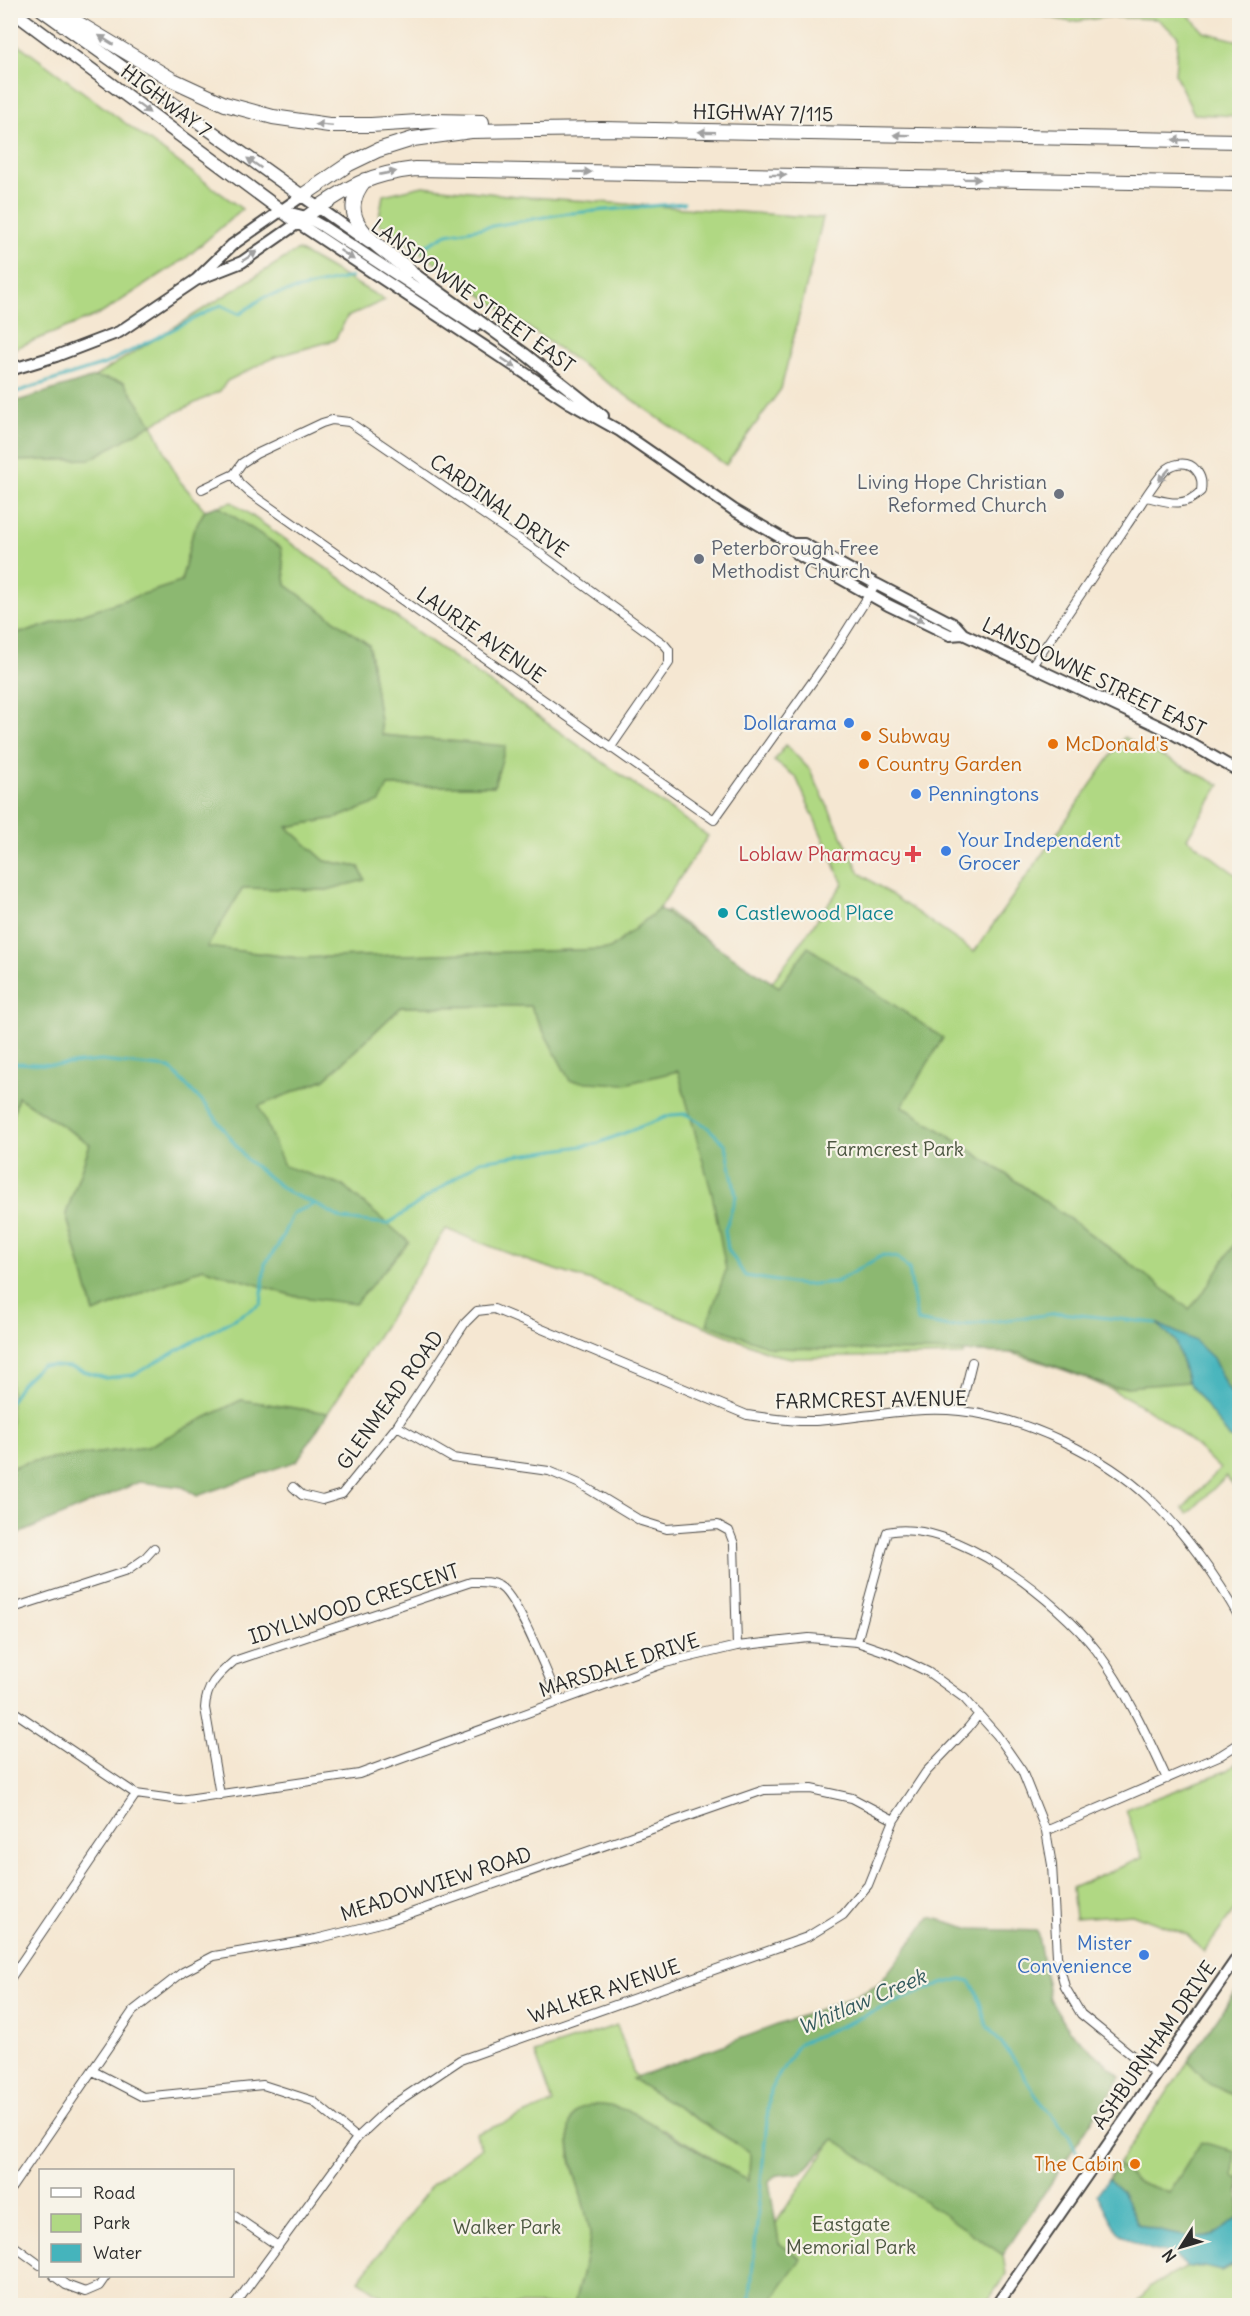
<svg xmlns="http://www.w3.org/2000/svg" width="1250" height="2316" viewBox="0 0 1250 2316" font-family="Delius,sans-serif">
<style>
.green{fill:#b0d883;stroke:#6e8257;stroke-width:1.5}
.forest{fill:#8cb871;stroke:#5c724e;stroke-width:1.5}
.water{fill:#45b4bc;stroke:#387074;stroke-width:1.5}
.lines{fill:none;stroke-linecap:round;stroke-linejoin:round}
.stream{stroke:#45b4bc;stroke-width:3}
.minor-casing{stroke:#494744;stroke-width:10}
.secondary-casing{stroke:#494744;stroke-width:14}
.trunk-casing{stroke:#494744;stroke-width:15}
.motorway-casing{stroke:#494744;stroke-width:16}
.minor{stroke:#fff;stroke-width:8}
.secondary{stroke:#fff;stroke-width:10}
.trunk{stroke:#fff;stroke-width:12}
.motorway{stroke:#fff;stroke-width:14}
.oneway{fill:#a0a0a0}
.worship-dot{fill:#6b7280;stroke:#f7f3e8;stroke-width:2}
.shop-dot{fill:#3f7fe0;stroke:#f7f3e8;stroke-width:2}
.food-dot{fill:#e8710a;stroke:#f7f3e8;stroke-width:2}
.health-dot{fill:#e0444e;stroke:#f7f3e8;stroke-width:2}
.culture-dot{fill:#0f9aa8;stroke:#f7f3e8;stroke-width:2}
.labels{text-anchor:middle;stroke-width:4.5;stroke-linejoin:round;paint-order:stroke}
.street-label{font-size:20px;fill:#2b2b2b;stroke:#f7f3e8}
.worship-label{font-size:20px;fill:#5b616d;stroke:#f7f3e8;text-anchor:end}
.shop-label{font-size:20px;fill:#366cbe;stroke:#f7f3e8;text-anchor:end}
.food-label{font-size:20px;fill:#c56008;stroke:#f7f3e8;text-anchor:start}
.health-label{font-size:20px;fill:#be3a42;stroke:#f7f3e8;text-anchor:end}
.culture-label{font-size:20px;fill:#0d838f;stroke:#f7f3e8;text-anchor:start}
.park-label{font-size:20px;fill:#4c5641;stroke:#f7f3e8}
.water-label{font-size:21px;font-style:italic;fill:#345b5e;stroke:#f7f3e8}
</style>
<rect width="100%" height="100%" fill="#f7f3e8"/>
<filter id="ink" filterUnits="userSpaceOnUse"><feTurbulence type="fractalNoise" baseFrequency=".0167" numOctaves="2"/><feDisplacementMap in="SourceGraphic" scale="12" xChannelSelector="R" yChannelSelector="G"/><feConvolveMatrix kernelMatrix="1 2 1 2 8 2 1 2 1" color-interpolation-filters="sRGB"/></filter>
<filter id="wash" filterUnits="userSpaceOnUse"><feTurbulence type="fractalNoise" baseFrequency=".008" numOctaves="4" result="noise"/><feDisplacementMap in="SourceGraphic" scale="24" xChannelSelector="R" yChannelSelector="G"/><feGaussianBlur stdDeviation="1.35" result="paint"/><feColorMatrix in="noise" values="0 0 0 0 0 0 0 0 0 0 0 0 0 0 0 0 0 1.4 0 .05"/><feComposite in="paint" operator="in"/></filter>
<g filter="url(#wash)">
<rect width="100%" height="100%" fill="#f5e7d2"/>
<path class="green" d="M1019,11H1185L1204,32L1239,41V116L1194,114L1175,74L1178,36L1157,19L1107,17L1071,22Z
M11,39L242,209L186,258L102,313L11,350Z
M423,186L516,196L823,218L781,389L726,465L378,223L383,195Z
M298,250L385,300L347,317L335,340L275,357L227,381L220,391L152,424L178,479L205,510L193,532L181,582L29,631L11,634V461L91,459L124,382L94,377Z
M232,502L708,836L659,909L610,949L298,958L206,947L243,888L327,890L359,867L325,861L287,827L336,818L388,786H494L505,747L382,735L369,645L286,585L281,548L218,506Z
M1124,737L1220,785L1187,838L1239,877V1492L1226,1476L1188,1514L1183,1508L1220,1469C1202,1451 1182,1433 1161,1418C1104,1379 1033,1357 966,1342L963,1355L792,1358L773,1354L598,1283L531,1262L446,1229L328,1413L241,1400L147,1447L28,1462L11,1468L10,1124L18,1097L90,1144L66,1214L94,1313L203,1268L294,1296L343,1186L284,1166L258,1106L325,1079L401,1007L530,1006L561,1063L667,911L770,985L843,884L796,777L774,761L786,745L810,770L860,873L974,952Z
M1239,1761V1904L1204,1952L1188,1935L1132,1914L1075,1918L1072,1888L1142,1858L1126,1809L1226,1771Z
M1239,1987V2217L1108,2179Z
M617,2025L634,2074L690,2115L750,2152L749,2181L664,2129L576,2113C556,2152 586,2193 590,2233C591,2246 577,2290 574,2305H395L359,2280L432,2185L481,2148L476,2134L553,2103L535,2053Z
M834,2138L1003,2255L1006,2274L985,2305L726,2306L781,2215Z
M1239,2262V2305L1136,2306L1149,2287L1187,2267H1205L1222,2271Z"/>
<path class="forest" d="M94,377L124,382L152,424L91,459L11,461V403Z
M218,506L281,548L286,585L369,645L382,735L506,746L494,786H388L380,802L336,818L287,827L325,861L359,867L365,880L327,890L243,888L207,947L298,958L610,949L659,909L779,987L808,947L943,1038L902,1106C1002,1169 1097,1236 1189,1309L1201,1296L1239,1237V1404L1226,1386L1213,1358L1158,1324L1175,1340L1188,1382L1114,1388L1020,1353L772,1348L707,1324L726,1270L712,1194L678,1071L625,1084L570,1081L530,1006L401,1007L325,1079L259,1106L284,1166L343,1186L409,1242L355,1304L294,1296L203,1268L94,1313L66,1214L90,1144L18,1097L11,1124V634L29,631L181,582L193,532L205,510Z
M241,1400L328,1413L297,1461L197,1496L183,1487L139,1482L11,1537V1468L28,1462L147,1447Z
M930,1917L972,1929L1037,1931L1050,1999L1068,2029L1121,2077L1003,2255L834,2139L802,2173L777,2175L769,2182L779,2243L801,2259L768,2305H574C577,2290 591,2247 590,2234C585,2187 525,2075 632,2112L749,2181L750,2152L632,2079L855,1996L880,1983Z
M1239,1987V2098L1209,2084L1188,2061Z
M1201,2142L1235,2151L1233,2176L1239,2180V2217C1232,2222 1224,2229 1216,2233C1196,2244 1159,2231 1138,2224L1123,2193L1108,2179L1118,2165L1137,2181L1169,2193Z"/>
<path class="water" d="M1156,1323L1195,1341L1213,1358L1226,1386L1239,1404V1440L1230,1438L1188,1382L1175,1340Z
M1108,2179L1123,2193L1138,2224C1158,2231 1196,2243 1216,2233C1224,2229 1232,2222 1239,2217V2262L1222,2271L1205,2267H1187L1173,2254C1154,2252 1127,2244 1115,2227C1108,2217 1103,2205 1097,2194Z"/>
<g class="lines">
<path class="stream" d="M415,252L447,234L562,214L684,203
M10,394L105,364L221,305L240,314L264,297L351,277
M10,1060L16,1063L58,1065L101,1061L170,1068L208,1108L247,1160L289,1193L316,1204L342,1219L388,1224L480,1161L596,1144L671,1115L686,1114L706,1126L726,1145L736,1196L725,1230L728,1249L745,1276L802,1285L836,1282L883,1255L898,1258L909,1269L917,1321L950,1327L1060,1313L1156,1323
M10,1402L21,1384L41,1365L70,1367L105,1378L133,1375L261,1304L265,1264L278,1246L293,1213L315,1204
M749,2306L770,2090L798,2044L934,1986L961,1979L970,1981L976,1990L987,2026L1013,2058L1037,2097L1069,2136L1076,2151"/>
</g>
</g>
<g filter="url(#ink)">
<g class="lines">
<defs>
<path id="minor" d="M234,474L239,483L250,493L714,820L830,657L876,584
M202,489L234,474L242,463L256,454L322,423L332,420L349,422L537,551L664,644L669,650V663L611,747
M1031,667C1064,620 1095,573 1127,525C1137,511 1155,479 1167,469C1176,462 1189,461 1196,470C1202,477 1202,483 1201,491C1184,509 1168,502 1147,497
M960,1411L972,1362
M397,1426L452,1458L549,1471L580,1484L641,1521L667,1529L718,1525L729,1531L734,1544L737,1646
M293,1487L302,1495L322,1500L342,1494L397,1426L465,1323L477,1311L494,1309L747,1415C770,1418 792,1422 815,1421C863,1418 911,1406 960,1411C1024,1417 1104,1455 1150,1499C1184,1532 1218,1578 1240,1619
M10,1609L127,1571L144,1559L154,1548
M857,1642L887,1532C953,1517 1058,1601 1097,1651C1126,1690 1147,1735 1167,1779
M10,1709L136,1794L180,1800L359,1774L665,1663L737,1646L809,1638L857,1642L889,1653L928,1672L964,1698L997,1735L1022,1771L1046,1831L1052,1865L1057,1956L1065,1987L1081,2014L1155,2074
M220,1795L205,1708C206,1685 218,1675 234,1661L471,1582C480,1582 490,1581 499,1586C517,1595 549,1678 559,1701
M1046,1831L1221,1755L1240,1743
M10,1979L136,1794
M93,2071L143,2097L263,2085L313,2101L357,2138
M10,2190L133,2011L183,1972L214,1956L316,1939L385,1922L764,1790L811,1789L852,1798L894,1820
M232,2214L278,2246
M10,2243L40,2265
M54,2276L66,2285L85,2292L99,2286L106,2276
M234,2306L357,2138L391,2106L460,2060L807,1937L843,1915L868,1885L894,1820L926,1772L968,1728L979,1714"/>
<path id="secondary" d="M283,211L306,217L322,226L475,326
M405,267L525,354L603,416
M196,280L242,262L298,223L570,403L620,431L734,510L792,544L797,554L888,605L950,635L963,634
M10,370L56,356L119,332L196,280L232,245L302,196L369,243
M792,544H804L876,584L955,625L963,634L1165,729L1240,772
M996,2306L1240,1954"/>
<path id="trunk" d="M11,10L298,223L318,208
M42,10L302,196"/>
<path id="motorway" d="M56,10L173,80L225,104L273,117L329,125H371L434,121L482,122
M365,180C331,221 380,246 409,270
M302,196L349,164L378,150L413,139L471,131L602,129L1240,141
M318,208C353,184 372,174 415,169L1240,184"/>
</defs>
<use href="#minor" class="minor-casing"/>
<use href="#secondary" class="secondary-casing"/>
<use href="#trunk" class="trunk-casing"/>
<use href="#motorway" class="motorway-casing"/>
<use href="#minor" class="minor"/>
<use href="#secondary" class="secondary"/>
<use href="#trunk" class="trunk"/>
<use href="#motorway" class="motorway"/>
</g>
<defs><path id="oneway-solid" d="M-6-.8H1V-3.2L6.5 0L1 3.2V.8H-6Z" transform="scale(1.5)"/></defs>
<g class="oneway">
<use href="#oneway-solid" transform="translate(106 40) rotate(-148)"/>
<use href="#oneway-solid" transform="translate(143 108) rotate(37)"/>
<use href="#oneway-solid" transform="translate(324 125) rotate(-175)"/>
<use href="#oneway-solid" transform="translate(707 132) rotate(-179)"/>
<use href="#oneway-solid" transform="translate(902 135) rotate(-179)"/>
<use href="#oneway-solid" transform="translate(1181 140) rotate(-179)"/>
<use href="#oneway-solid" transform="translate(254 163) rotate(-145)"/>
<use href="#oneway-solid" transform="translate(583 172) rotate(1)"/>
<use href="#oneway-solid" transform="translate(388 173) rotate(-11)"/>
<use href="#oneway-solid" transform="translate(778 175) rotate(1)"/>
<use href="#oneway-solid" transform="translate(972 179) rotate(1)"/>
<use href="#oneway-solid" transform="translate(347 255) rotate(34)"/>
<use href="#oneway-solid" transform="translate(250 256) rotate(-34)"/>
<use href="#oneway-solid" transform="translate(509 363) rotate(34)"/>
<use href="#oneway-solid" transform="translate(1164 475) rotate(131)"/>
<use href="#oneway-solid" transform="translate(916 618) rotate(26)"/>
</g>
</g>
<g class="worship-dot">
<circle cx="1059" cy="494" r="6"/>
<circle cx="699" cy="559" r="6"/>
</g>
<g class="shop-dot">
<circle cx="849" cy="723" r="6"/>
<circle cx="916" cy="794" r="6"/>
<circle cx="946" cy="851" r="6"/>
<circle cx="1144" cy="1955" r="6"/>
</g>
<g class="food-dot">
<circle cx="866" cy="736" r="6"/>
<circle cx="1053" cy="744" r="6"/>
<circle cx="864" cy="764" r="6"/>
<circle cx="1135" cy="2164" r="6"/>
</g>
<path class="health-dot" d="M910 845h6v6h6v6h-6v6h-6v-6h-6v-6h6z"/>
<circle class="culture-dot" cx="723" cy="913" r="6"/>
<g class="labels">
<g class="street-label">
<text transform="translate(166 101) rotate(37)" y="7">HIGHWAY 7</text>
<text transform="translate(763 113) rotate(1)" y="7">HIGHWAY 7/115</text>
<text transform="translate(473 296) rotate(36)" y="7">LANSDOWNE STREET EAST</text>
<text transform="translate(499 506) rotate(35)" y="7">CARDINAL DRIVE</text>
<text transform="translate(481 635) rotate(35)" y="7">LAURIE AVENUE</text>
<text transform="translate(1094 677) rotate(26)" y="7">LANSDOWNE STREET EAST</text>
<text transform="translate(390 1400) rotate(-54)" y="7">GLENMEAD ROAD</text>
<text transform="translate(871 1400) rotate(-1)" y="7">FARMCREST AVENUE</text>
<text transform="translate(354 1604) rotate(-18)" y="7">IDYLLWOOD CRESCENT</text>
<text transform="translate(619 1665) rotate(-18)" y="7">MARSDALE DRIVE</text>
<text transform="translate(436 1884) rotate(-18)" y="7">MEADOWVIEW ROAD</text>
<text transform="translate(604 1991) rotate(-19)" y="7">WALKER AVENUE</text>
<text transform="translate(1154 2045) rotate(-55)" y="7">ASHBURNHAM DRIVE</text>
</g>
<g class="worship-label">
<text x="1047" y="489">Living Hope Christian<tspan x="1047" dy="23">Reformed Church</tspan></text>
<text x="711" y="555" text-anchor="start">Peterborough Free<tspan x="711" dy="23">Methodist Church</tspan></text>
</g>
<g class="shop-label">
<text x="837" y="730">Dollarama</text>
<text x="928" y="801" text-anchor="start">Penningtons</text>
<text x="958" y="847" text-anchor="start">Your Independent<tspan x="958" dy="23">Grocer</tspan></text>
<text x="1132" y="1950">Mister<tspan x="1132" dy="23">Convenience</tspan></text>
</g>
<g class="food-label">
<text x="878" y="743">Subway</text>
<text x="1065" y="751">McDonald's</text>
<text x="876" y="771">Country Garden</text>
<text x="1123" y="2171" text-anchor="end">The Cabin</text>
</g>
<g class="health-label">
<text x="901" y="861">Loblaw Pharmacy</text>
</g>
<g class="culture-label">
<text x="735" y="920">Castlewood Place</text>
</g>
<g class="park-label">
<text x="895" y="1156">Farmcrest Park</text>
<text x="851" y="2231">Eastgate<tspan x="851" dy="23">Memorial Park</tspan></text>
<text x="507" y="2234">Walker Park</text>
</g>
<g class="water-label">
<text transform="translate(862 2002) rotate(-23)" y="7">Whitlaw Creek</text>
</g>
</g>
<rect width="1250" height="2316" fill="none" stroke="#f7f3e8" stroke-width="36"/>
<rect x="39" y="2169" width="195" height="108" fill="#f7f3e8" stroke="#a5a39c" stroke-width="1.5"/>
<rect x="51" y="2188" width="30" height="9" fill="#ffffff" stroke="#a5a39c" stroke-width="1.5"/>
<text x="93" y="2199" font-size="18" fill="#2b2b2b">Road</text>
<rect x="51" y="2214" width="30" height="18" fill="#b0d883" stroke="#a5a39c" stroke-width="1.5"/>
<text x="93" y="2229" font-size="18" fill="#2b2b2b">Park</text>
<rect x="51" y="2244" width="30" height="18" fill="#45b4bc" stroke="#a5a39c" stroke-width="1.5"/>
<text x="93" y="2259" font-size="18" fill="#2b2b2b">Water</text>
<g transform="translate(1181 2247) rotate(233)" stroke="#f7f3e8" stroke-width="4.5" paint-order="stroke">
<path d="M0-4.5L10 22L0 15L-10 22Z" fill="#2b2b2b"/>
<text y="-9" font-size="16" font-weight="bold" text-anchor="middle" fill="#2b2b2b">N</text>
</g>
</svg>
